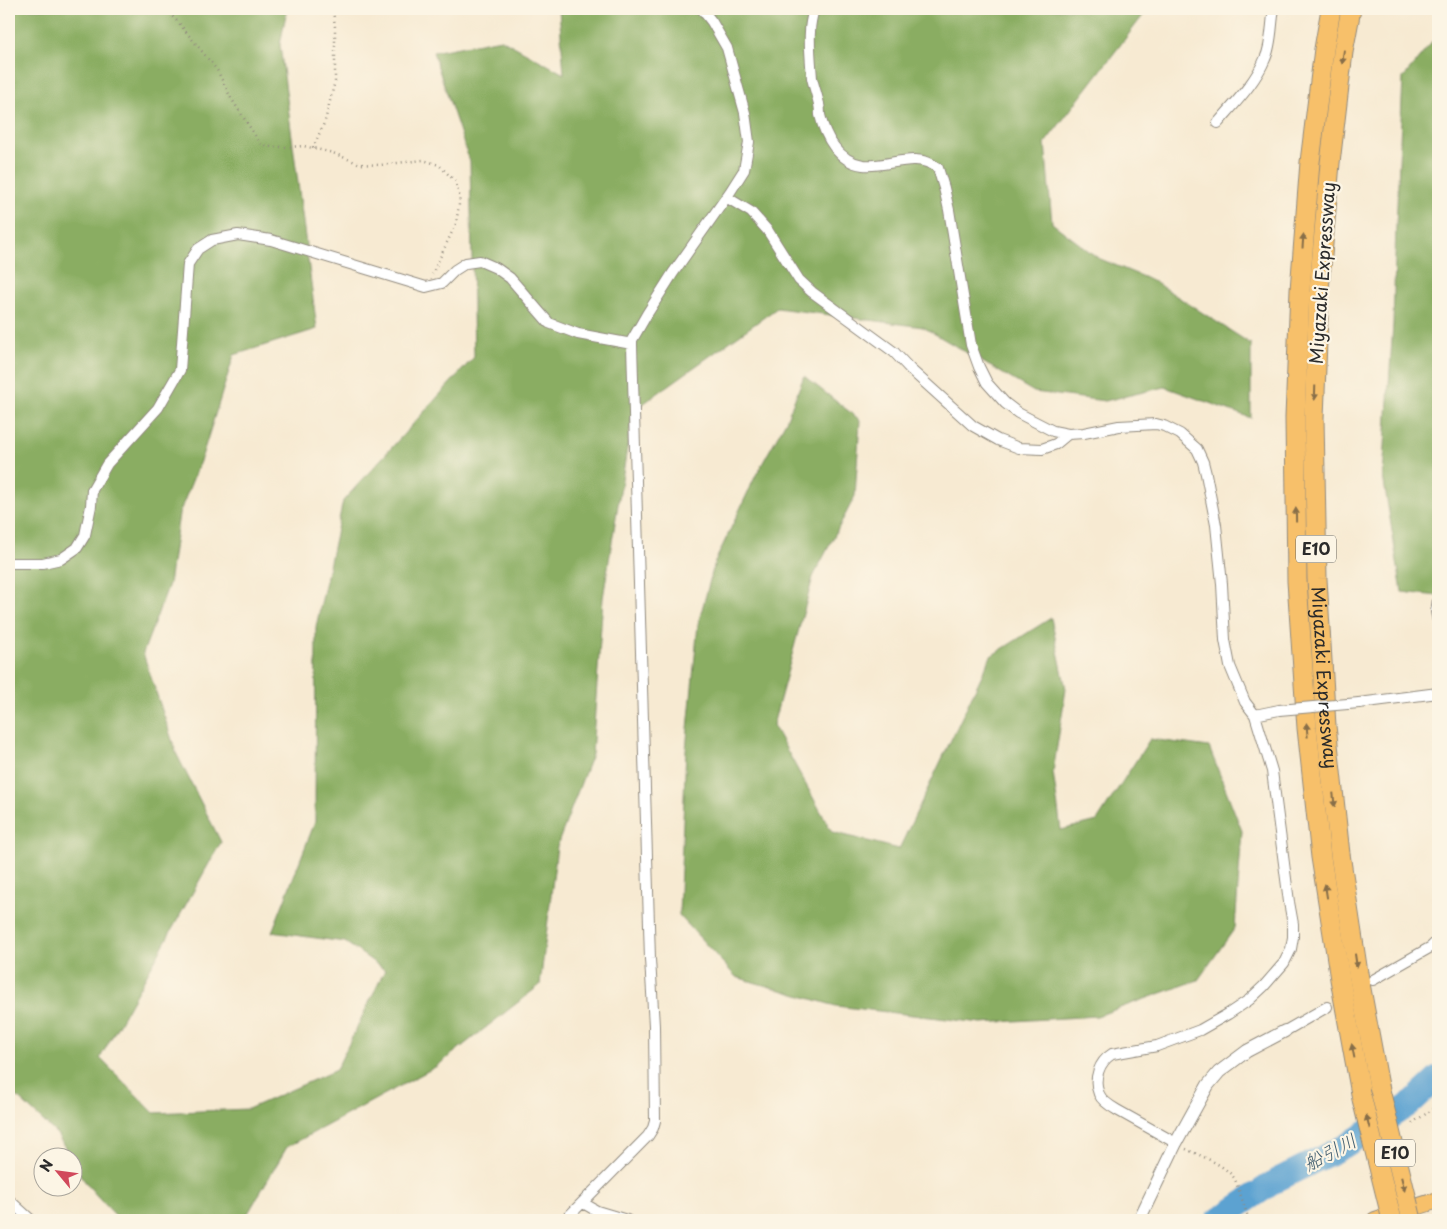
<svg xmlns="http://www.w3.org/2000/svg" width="1447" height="1229" viewBox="0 0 1447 1229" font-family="'Playpen Sans','Klee One',sans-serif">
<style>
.forest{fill:#8aad62;stroke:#5a6c46}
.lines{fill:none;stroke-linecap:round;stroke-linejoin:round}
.river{stroke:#5ca2d1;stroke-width:24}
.minor-casing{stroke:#918a7e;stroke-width:12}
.tertiary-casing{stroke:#918a7e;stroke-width:14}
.primary-casing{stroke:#918a7e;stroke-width:18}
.motorway-casing{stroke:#918a7e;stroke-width:21}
.path{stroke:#918a7e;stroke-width:2.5;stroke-dasharray:1 4;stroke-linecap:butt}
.minor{stroke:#fff;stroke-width:10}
.tertiary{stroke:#fff;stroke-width:12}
.primary{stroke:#f7c06b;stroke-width:16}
.motorway{stroke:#f7c06b;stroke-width:19}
.minor-bridge-casing{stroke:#918a7e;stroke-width:12;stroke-linecap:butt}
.motorway-bridge-casing{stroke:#918a7e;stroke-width:21;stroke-linecap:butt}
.minor-bridge{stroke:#fff;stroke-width:10}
.motorway-bridge{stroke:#f7c06b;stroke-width:19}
.oneway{fill:#876e48}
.labels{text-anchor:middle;stroke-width:4.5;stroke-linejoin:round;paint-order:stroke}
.shield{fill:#fcf5e5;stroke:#6a6863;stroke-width:1}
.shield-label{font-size:16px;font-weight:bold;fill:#2b2b2b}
.street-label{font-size:18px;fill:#2b2b2b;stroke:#fcf5e5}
.water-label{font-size:19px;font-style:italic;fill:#3f5b6d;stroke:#fcf5e5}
</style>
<rect width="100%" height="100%" fill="#fcf5e5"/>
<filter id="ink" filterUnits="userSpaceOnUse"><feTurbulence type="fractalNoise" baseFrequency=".02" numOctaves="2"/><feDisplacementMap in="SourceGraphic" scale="10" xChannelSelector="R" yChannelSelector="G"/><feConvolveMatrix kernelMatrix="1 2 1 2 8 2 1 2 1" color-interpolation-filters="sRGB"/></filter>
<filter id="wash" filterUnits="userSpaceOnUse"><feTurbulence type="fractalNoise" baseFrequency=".0096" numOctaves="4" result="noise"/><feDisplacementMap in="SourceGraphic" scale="20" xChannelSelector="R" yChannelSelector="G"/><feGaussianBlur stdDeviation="1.12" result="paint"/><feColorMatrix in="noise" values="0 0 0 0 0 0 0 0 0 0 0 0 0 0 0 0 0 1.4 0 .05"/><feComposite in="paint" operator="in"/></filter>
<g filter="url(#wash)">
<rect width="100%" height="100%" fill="#f7ead2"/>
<path class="forest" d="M9,9H287L280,45L317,329L234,355L202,456L179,514L169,584L143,653L177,755L221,842L100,1058L154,1113L248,1109L336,1070L385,970L345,942L272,932L315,822L316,627L343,501L474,357L470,162L433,52L501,39L564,74L559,9H1148L1045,143L1052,223L1098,258L1153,281L1251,344V418L1165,387L1105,401L1034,392L923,327L777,308L633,411L603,598L592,754L557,846L540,985L437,1066L287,1147L244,1220H120C108,1207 73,1174 72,1156H70L57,1134L9,1089Z
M1438,35V596L1402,592L1383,476L1393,324L1396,226L1403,78Z
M804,376L860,420L855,496L813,577L773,725L832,832L899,849L991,656L1051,618L1066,689L1053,772L1061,830L1097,821L1150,739L1209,747L1242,831L1235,928L1198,980L1097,1016L981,1023L836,1006L736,977L679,915L686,750L698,624L715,562L756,475L786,421Z"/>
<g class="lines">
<path class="river" d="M1218,1220L1277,1180L1345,1146L1409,1105L1438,1078"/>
</g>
</g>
<g filter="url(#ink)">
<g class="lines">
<defs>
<path id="minor" d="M814,9C812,16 810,24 810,32C809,45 811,64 812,78C814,87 817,95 819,104C820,108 820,112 820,115C825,137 839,162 863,165C888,168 915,150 938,168L944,188L949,210L971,345L979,367L987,383L1005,403L1018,413L1053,431L1068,434L1084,433L1119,426L1156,424L1164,426L1180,434L1197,449L1203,462L1206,474L1216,525L1222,584L1225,640L1230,666L1245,702L1255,715L1272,771L1289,902L1293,924V937L1291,949L1284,963L1264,986L1249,1000L1228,1014L1200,1030L1157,1046L1112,1054C1099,1062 1093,1079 1099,1094C1102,1101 1110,1106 1117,1110L1176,1143
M1218,123C1234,104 1255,83 1265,59C1272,45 1271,24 1274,9
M726,197L751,212L768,231L799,280L812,292L894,352L911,370L973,426L998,440L1019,448L1042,449L1056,444L1068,434
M9,563H43L61,559L77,548L85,535L91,506L92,490L107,464L158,408L180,370L188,264L198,249L212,240L238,235L271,240L426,287L442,283L455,270L466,263L480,261L496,268L510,278L549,323L578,334L632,344
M1438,599L1436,612L1438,621
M1359,703L1438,693
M1255,715L1279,710
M1373,980L1431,947L1438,940
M1285,1031L1327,1007
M9,1200L31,1220
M583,1203L597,1211L627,1220
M565,1220L648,1136L653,1128L655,1121L654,1026L650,959L632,345V340L647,314L673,273L730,192L744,170L749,142L745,113L727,48L712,22L702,9"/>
<path id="tertiary" d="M1139,1220L1176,1143L1208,1085L1219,1072L1247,1051L1285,1031"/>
<path id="primary" d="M1375,1220L1438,1200"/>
<g id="motorway">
<path d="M1331,9L1324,49L1310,162L1300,290L1295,418L1297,581L1307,728L1321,857L1340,979L1362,1099"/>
<path id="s1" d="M1351,9L1343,52L1330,163L1319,290L1314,418L1317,579L1326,726L1340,854L1358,973L1379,1086"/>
</g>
</defs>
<use href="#minor" class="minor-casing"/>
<use href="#tertiary" class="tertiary-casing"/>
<use href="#primary" class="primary-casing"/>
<use href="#motorway" class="motorway-casing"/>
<path class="path" d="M166,9L173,17L179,23L217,70L231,98L260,143L271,147H289L304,146L333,153L360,164L380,165L423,160L439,165L455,181L460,198L456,224L432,274
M313,148L325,121L335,81V27L333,9
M1412,1123L1438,1106
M1186,1149C1203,1157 1224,1164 1235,1179L1249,1220"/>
<use href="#minor" class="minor"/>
<use href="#tertiary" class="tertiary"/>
<use href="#primary" class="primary"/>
<use href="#motorway" class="motorway"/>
<defs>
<path id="minor-bridge" d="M1279,710L1359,703"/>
<path id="motorway-bridge" d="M1379,1086L1412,1220
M1362,1099L1392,1220"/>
</defs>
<use href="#minor-bridge" class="minor-bridge-casing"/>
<use href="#motorway-bridge" class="motorway-bridge-casing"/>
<use href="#minor-bridge" class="minor-bridge"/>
<use href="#motorway-bridge" class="motorway-bridge"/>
</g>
<defs><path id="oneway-solid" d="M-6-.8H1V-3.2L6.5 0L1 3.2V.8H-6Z" transform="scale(1.25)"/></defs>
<g class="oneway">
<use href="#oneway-solid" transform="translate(1343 57) rotate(98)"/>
<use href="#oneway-solid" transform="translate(1303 241) rotate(-86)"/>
<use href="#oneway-solid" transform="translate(1315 393) rotate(92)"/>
<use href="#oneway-solid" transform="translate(1296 515) rotate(-91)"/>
<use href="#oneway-solid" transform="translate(1307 730) rotate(-95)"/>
<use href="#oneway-solid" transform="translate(1334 800) rotate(84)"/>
<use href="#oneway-solid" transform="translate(1326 891) rotate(-99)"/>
<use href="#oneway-solid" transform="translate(1356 961) rotate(82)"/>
<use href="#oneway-solid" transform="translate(1353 1051) rotate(-101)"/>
<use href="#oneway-solid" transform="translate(1368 1122) rotate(-104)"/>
<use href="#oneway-solid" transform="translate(1403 1184) rotate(76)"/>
</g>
</g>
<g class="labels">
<g class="shield">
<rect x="1296" y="535.5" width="40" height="27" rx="4"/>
<rect x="1375" y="1139.5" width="40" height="27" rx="4"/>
</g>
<g class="shield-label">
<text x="1316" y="555">E10</text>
<text x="1395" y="1159">E10</text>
</g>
<g class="street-label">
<text transform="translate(1323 273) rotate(-86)" y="6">Miyazaki Expressway</text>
<text dy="6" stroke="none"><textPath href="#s1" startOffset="671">Miyazaki Expressway</textPath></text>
</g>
<g class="water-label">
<text transform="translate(1330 1152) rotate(-28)" y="7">船引川</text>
</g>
</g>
<rect width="1447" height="1229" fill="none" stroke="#fcf5e5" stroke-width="30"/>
<g transform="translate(58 1172) rotate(299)"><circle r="24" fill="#fcf5e5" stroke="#a8a49b"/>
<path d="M0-4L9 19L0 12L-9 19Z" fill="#d1495b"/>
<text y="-8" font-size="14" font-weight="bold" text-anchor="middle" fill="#2b2b2b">N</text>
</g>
</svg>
